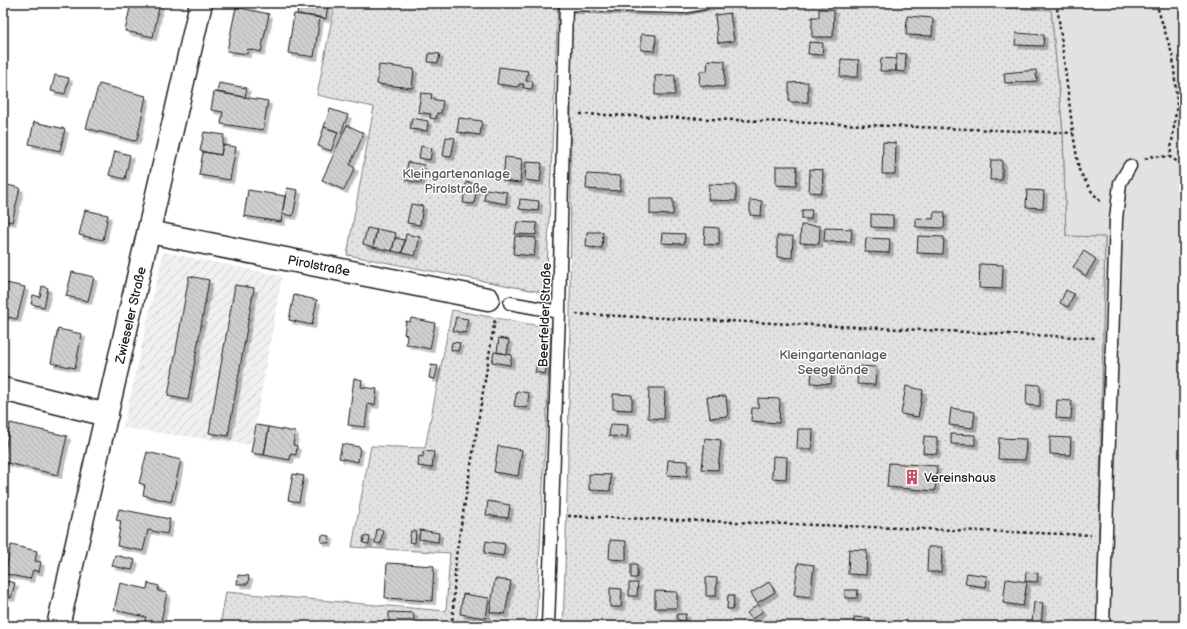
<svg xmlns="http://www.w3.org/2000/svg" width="1187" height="629" viewBox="0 0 1187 629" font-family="'Balsamiq Sans',sans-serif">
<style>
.industrial{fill:url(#industrial-furrows)}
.grass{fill:#e2e2e2;stroke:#7f7f7f}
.park{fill:url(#park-dots);stroke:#7f7f7f}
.building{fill:url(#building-back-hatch);stroke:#1c1c1c;filter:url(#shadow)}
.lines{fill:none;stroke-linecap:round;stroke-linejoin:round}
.lane-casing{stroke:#1c1c1c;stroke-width:15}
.street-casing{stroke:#1c1c1c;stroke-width:25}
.path{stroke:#1c1c1c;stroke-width:2.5;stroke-dasharray:3 3;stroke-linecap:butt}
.lane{stroke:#fff;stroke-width:12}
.street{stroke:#fff;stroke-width:22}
.labels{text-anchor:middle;stroke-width:3;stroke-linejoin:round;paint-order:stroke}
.park-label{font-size:13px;fill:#575757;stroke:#fff}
.street-label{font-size:13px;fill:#1c1c1c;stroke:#fff}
.poi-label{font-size:13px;fill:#1c1c1c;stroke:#fff;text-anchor:start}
</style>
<defs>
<pattern id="industrial-furrows" width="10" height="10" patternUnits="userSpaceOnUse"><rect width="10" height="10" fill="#f0f0f0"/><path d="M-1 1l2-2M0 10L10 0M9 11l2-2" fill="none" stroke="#cdcdcd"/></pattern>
<pattern id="park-dots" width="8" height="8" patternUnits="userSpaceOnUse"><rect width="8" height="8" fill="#e2e2e2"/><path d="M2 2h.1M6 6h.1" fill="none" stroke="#c1c1c1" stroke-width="1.8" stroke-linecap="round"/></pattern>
<pattern id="building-back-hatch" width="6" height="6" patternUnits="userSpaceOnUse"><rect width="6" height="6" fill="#cecece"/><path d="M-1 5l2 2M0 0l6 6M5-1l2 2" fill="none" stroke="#b0b0b0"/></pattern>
<filter id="shadow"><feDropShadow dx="3.5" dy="3.5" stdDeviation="0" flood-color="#0004"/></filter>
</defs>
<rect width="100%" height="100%" fill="#fff"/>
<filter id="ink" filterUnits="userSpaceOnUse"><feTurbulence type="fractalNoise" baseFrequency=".025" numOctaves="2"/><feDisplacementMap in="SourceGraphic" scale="8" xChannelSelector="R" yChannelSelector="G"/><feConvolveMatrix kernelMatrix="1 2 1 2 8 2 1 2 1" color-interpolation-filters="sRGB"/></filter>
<g filter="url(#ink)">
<path class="industrial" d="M163,252L282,276L252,445L123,428Z"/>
<path class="grass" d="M571,3H744L682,16L571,13Z
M884,3H1184V626H1097L1105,238L1066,236L1063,133L1051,11Z"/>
<path class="park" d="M335,3H558L546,293L347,255L374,107L317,95Z
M744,3H884L1051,10L1063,133L1066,236L1105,237L1097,626H563C571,422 571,217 571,13L682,16Z
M452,310L551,328L536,626H220L226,592L446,611L450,553L352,547L371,446L425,448Z"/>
<path class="building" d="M131,3H160L153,37L125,31Z
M299,3H328L326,19L297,14Z
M236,7L269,14L261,52L248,49L247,54L227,51Z
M819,9L834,10L833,37H812V17H819Z
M730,13L734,41L718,43L715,15Z
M294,14L320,17L314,57L288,53Z
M907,16L933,18L932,36L906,35Z
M1016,33L1044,35L1043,46L1015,45Z
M641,34L656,35L655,51L641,50Z
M809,42L823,43L822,55L808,54Z
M429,53L440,54L438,63L428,62Z
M897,53L906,54L905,72L896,71Z
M881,58L896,59V71H880Z
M841,59L859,60L858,77H840Z
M708,60L725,61L724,87L699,85L700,71H707Z
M379,65L414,69L412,88L377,84Z
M499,67L528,71L526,81H533L532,89L523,88L524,84H519L518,87L497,84Z
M1036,70L1037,81L1005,83L1004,73Z
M55,75L69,78L65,94L51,91Z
M675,75V95H655V76Z
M808,82V102H789V83Z
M219,83L247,88L245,97L217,92Z
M99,84L146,96L137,140L134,141L86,128Z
M214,92L268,101L263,130L221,124L223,112L211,110Z
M421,93L432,94L431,99L443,101L441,113H437L436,119L430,118L431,114L418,112Z
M330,109L348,115L341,133L324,127Z
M412,118L428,121L427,131L410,129Z
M459,118L482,121L480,135L457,132Z
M34,122L65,129L60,151L29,144Z
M347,125L364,133L350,165L355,168L344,190L322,180Z
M324,127L338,132L331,151L318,146Z
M204,132L224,135L221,155L200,151Z
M446,137L455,138L451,157L443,156Z
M883,142L896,143L895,174H882Z
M223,145L236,147L230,180L199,175L203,152L221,155Z
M421,146L432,148L430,160L419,158Z
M115,151L130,155L125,179L109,175Z
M505,157L522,159L520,183L503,181Z
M991,160H1002V180H990Z
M408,162L424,165L421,183L405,180Z
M526,162L542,163L540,182L525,180Z
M776,166H797L796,186L776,185Z
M810,169L823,170L822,193L809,192Z
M587,174L621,176L620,191L586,189Z
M466,182L477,184L474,204L463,203Z
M3,184L20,188L12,222L3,220Z
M709,184L736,185V201L708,200Z
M287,188L298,190L293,216L282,214Z
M486,189L507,192L506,204L484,200Z
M248,190L285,196L281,222L244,216Z
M1027,190L1044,191L1043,208L1026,207Z
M520,199L539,201L538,211L519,209Z
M650,199H673V215L650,214Z
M750,200L762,201L761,216L750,215Z
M411,204L423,206L420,225L407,223Z
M85,210L108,215L103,240L79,235Z
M802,210H812L811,219H802Z
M934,212H945L944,228L916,227V218L933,219Z
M871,214L893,215V228L871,227Z
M517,222L537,223L536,235L515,234Z
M801,225L820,226L819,244L800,243Z
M705,227L719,228V245L704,244Z
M367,228L377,230L373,247L363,244Z
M825,228L852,229L851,242L824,241Z
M377,229L396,233L392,251L373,247Z
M587,232H603L602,248L586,247Z
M662,233L685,234L684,244L661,243Z
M406,234L420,237L415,256L402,253Z
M515,236L536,238L534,256L513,254Z
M777,236H793L792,258L777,257Z
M918,236L944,237L943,254L917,253Z
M395,238L405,240L402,253L392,251Z
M866,238L890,239L889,253L865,252Z
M1084,251L1096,259L1086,276L1073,267Z
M980,264L1003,265L1002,289L979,288Z
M72,272L94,277L88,301L66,296Z
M189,276L209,280L188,400L168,396Z
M6,283L25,287L17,319L3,316V295Z
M235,285L254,288L228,436L209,433Z
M42,286L48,288L44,307L31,304L33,295L40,297Z
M1066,290L1074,294L1068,307L1060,303Z
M294,295L317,300L312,325L289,320Z
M456,317L468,319L465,333L453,331Z
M411,318L435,323L430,349L406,344L407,335L404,334L406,321L410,322Z
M58,329L82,334L75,368L51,363Z
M499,338L509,340L507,354L497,352Z
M452,342L460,343L458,351L451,350Z
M494,352L512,355L510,365L492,362Z
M537,364L547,365L545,374L535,372Z
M431,365L438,366L435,379L429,378Z
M858,366L876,367L875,385L857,384Z
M812,368L832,369L831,384L811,383Z
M354,378L362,380L361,387L377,389L375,405L368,404L365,427L348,425Z
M1027,384L1040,385V406L1026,405Z
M906,386L923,390L918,417L901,414Z
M649,388H665L664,419L648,418Z
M517,391L529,393L527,408L514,406Z
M613,394L632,395V410L613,409Z
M726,396L728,416L710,418L707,397Z
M758,398L780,399L779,423L751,421L752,408H758Z
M1057,400L1072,401L1071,419L1056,418Z
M951,408L975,412L973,428L949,425Z
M10,423L67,436L58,475L3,462Z
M610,424L628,425L627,437L609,436Z
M256,425L269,427L264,455L251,453Z
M269,427L295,432L293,445L297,446L296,455L291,454L290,460L264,455Z
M798,429H813L812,449H797Z
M951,434L975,435V445L951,444Z
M924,436L937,437V454L923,453Z
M1050,437L1071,438L1070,455L1050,454Z
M705,438L721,440L718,470L702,469Z
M999,438L1026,439L1025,460L998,459Z
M342,444L360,447L358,462L339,458Z
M498,446L522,450L518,476L494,472Z
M423,451L434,452L432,468L418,466L419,456L423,457Z
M147,452L181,460L171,502L143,495L145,485L139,483Z
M773,456L787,457L786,479L772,478Z
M668,460L688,461L687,476L667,475Z
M889,463L937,466L935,491L887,487Z
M293,474L304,476L299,502L288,500Z
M589,474L611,475L610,491L589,490Z
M488,501L510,505L508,518L486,515Z
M119,509L170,519L167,534L148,530L143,551L117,546L121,521L116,520Z
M377,529L383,530L381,544L375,543Z
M420,530L439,533L438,542L419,539Z
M411,531H416L415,543L409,542Z
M322,535L330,536L329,543L321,542Z
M364,536L370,537L369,544L363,543Z
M610,540L626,541V560L609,559Z
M486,541L505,544L503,556L484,553Z
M11,545L37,551L35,561L41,562L39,572L33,570L30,579L5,574Z
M928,547H942L941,572H927Z
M849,549L867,550L866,575L848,574Z
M115,555L135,560L132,570L112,566Z
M387,563L434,566L432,601L385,598Z
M798,563L814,565L810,597L794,595Z
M631,564H637V578H631Z
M1026,572L1038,573L1037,582L1025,581Z
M967,573L987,576L986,587L965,584Z
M238,575L249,576L248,584H237Z
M706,577L717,578L716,596H706Z
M495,579L511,581L505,614L490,612Z
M1006,579L1027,582L1023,606L1003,603Z
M3,580L15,583L11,598L3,596Z
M769,582L775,592L757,603L751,593Z
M120,583L147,589L148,583L159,586L158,591L167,593L160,626L144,624L146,617L114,610Z
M629,583H638L637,596H629Z
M610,588L622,589L621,607H610Z
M845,590H858L857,598H845Z
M655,591L677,592V608H655Z
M463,594L489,598L486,618L460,614Z
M728,595H734L733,609H727Z
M1034,602L1043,603L1041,624L1032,623Z
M758,604L763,611L752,619L747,613Z
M389,612L414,613L413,626H389Z
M677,614H686L685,621L677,620Z
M854,617L870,618V626H854Z
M723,624L737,625V626H723Z"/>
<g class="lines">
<defs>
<path id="lane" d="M510,303L559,312
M548,626L559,312L566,4L682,7L704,3
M1103,626L1116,219L1120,183L1130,166"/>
<path id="street" d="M149,232L488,299
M3,389L107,415
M58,626L201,3"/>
</defs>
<use href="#lane" class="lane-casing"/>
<use href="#street" class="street-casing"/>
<path class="path" d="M1048,3L1055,4L1058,12L1073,133L1079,170L1092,192L1101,202
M1156,3L1173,57L1177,104L1170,157L1184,166
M580,114L1073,133
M1145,159L1153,156L1170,157
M576,314L1096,338
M568,516L1091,535
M452,626L456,556L495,319"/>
<use href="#lane" class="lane"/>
<use href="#street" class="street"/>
</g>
</g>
<defs>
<symbol id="building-bare" viewBox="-9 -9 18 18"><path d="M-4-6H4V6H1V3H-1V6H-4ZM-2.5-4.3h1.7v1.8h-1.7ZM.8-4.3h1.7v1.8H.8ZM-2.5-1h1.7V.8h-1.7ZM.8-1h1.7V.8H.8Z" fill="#d1495b" stroke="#fff" stroke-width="2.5" paint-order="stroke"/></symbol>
</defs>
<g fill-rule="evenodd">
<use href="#building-bare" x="901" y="466" width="22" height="22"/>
</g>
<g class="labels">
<g class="park-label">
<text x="456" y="178">Kleingartenanlage<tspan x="456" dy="15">Pirolstraße</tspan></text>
<text x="833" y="359">Kleingartenanlage<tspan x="833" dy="15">Seegelände</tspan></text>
</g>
<g class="street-label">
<text transform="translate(319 265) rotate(11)" y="5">Pirolstraße</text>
<text transform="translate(130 315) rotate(-77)" y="5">Zwieseler Straße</text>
<text transform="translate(544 315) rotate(-88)" y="5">Beerfelder Straße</text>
</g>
<g class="poi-label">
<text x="924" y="482">Vereinshaus</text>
</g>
</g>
<rect width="1187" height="629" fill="none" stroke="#fff" stroke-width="16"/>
<rect x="8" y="8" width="1171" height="613" fill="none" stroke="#1c1c1c" stroke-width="1.5" filter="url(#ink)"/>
</svg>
